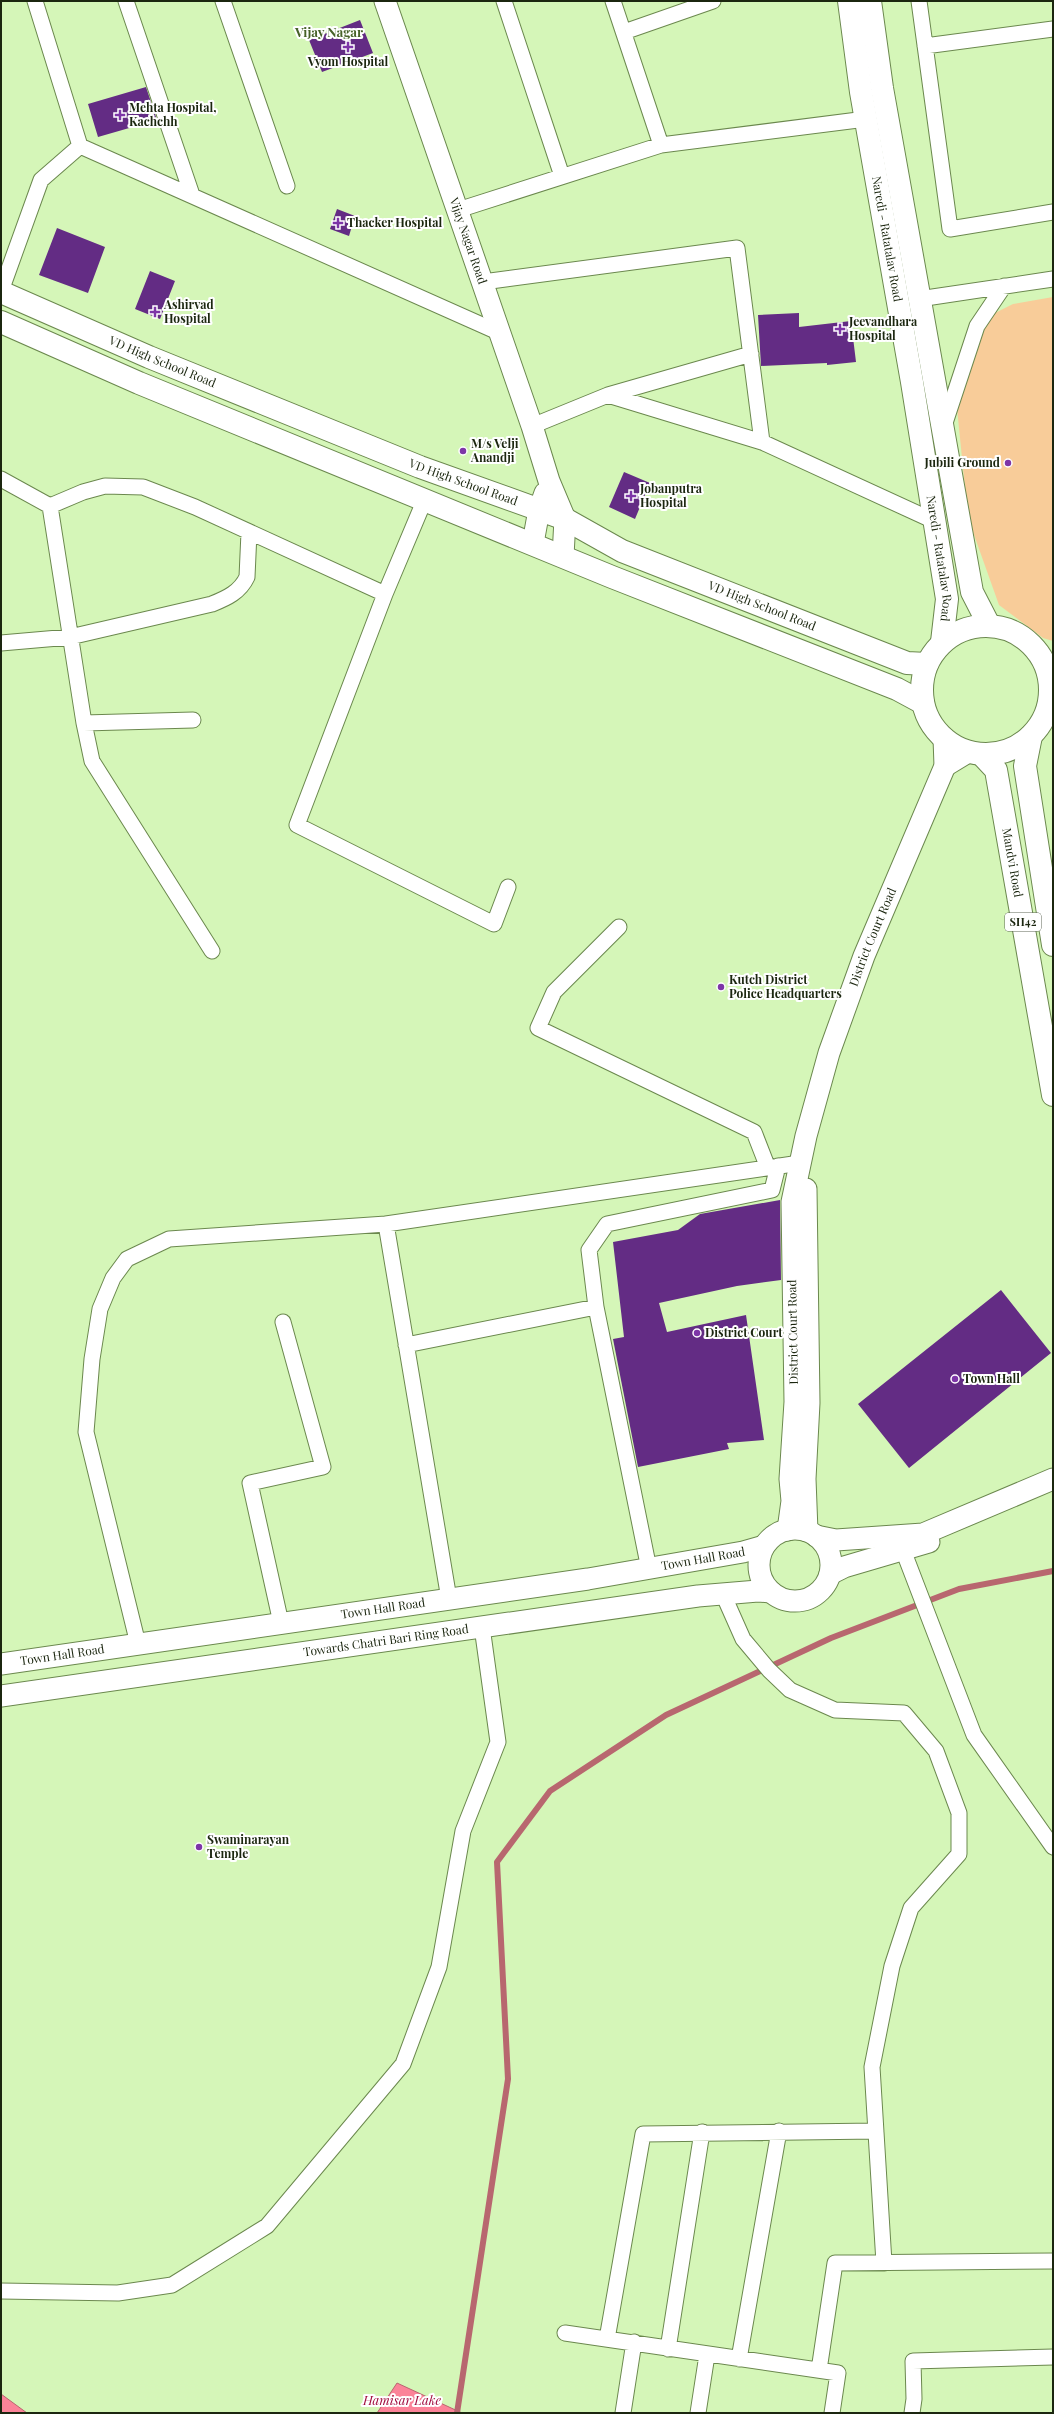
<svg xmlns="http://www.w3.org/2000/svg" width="1054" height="2414" viewBox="0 0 1054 2414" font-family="'Playfair Display',serif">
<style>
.green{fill:#f8cc99}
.water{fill:#fb8398;stroke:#b8676f}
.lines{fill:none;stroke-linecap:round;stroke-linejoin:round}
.stream{stroke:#b8676f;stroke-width:6}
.building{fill:#632c84}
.street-casing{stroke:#6b884e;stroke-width:17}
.secondary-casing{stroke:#6b884e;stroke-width:23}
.primary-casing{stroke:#6b884e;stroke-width:24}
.street{stroke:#fff;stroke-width:15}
.secondary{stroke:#fff;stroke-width:21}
.primary{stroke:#fff;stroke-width:22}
.poi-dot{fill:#7d35a7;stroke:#fff;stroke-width:1.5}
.labels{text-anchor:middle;stroke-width:4;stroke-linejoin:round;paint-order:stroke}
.shield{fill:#fff;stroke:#5f6757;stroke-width:1}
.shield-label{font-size:11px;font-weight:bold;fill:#1b260f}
.poi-label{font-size:12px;font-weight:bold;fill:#1b260f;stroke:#fff;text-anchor:start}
.street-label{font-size:12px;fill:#1b260f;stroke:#fff}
.neighbourhood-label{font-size:13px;font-weight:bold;fill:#476229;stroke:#fff}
.water-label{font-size:13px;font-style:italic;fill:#a20e40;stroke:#fff}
</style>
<rect width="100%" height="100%" fill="#d5f6b8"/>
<path class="green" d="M1053,297V641L1043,638L999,605L968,518L957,408L983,319L1013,304Z"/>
<path class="water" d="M397,2383L462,2413H377Z
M1,2394L27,2413H1Z"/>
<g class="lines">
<path class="stream" d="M457,2413L508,2079L497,1862L550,1791L666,1715L831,1638L959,1589L1053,1571"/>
</g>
<path class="building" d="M360,20L373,53L322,72L309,40Z
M146,87L157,120L98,137L88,104Z
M337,209L355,216L349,236L330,229Z
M57,228L105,247L88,293L39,275Z
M150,271L175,281L160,319L135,309Z
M799,313V327L851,321L856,362L827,365V363L761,366L758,315Z
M624,472L650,483L635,519L609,507Z
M780,1200L781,1280L737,1286L659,1303L667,1332L746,1315L764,1440L727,1443L729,1449L638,1467L613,1339L624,1337L613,1242L678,1230L700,1214Z
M1001,1290L1051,1353L909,1468L858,1404Z"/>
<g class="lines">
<defs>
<path id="street" d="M126,1L192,195
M223,1L287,186
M504,1L562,176
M613,1L661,145
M919,1L950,229L1053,212
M624,32L713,1
M925,46L1053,29
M80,146L500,333
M458,210L661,145L866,119
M483,282L737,248L762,442
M1,291L41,180L80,146L35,1
M919,299L1053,279
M608,395L762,442L934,521
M532,426L608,395L751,354
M944,426L977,326L1004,286
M1,479L50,506
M425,499L385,594L297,825L494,924L508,887
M50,506L84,723L92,761L212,951
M50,506L83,492L105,486L143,487L195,507L385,594
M1,643L70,637L212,604C227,598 240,592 247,577L249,532
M84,723L193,720
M619,927L554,992L538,1028L754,1132L768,1168
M386,1224L449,1599
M406,1345L596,1307
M903,1550L974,1735L1053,1847
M649,1569L596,1307L589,1250L607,1224L772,1190L778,1166
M723,1594L743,1639L769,1670L790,1690L835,1710L904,1713L936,1751L959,1813V1854L911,1908L892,1966L872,2067L884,2263
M281,1623L250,1483L323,1467L283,1322
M138,1644L86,1432L92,1359L100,1309L113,1278L127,1259L169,1239L386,1224L800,1163
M1,2291L118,2293L172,2285L267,2226L403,2064L439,1967L463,1831L498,1742L482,1627
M565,2333L838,2373L832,2413
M607,2339L643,2134L876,2131
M668,2349L702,2132
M739,2359L779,2131
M819,2370L835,2263L1053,2261
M623,2413L634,2342
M698,2413L707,2355
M912,2413L914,2399L913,2361L1053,2357"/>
<g id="secondary">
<path id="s1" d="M385,1L532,426L549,481L565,519L563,556"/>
<path d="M533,543L539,510L545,493"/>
<path d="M945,766L968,752"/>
<path d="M806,1189L809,1403L805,1479L807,1531"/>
<circle cx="795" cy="1565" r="36"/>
<path id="s2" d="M788,1530L792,1501L790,1479L795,1402L792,1202L806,1136L829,1053L864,956L945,766L944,738"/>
<path d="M816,1536L836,1540L923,1534L1053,1479"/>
<path d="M830,1574L844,1567L929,1542"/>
<path id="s3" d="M1,1664L588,1579L743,1552L764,1546"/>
<path id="s4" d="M1,1696L698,1596L758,1591L771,1592"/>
</g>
<g id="primary">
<path id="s5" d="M849,1L861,92L912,382L947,599L942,642"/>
<path d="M870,1L882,88L972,592L989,625"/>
<path id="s6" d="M1,292L149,357L420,467L565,519L622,551L907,663L927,664"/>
<path d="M1,322L139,383L612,577L897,689L923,703"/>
<circle cx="986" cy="690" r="64"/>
<path d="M1031,736L1025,766L1053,945"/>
<path id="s7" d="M981,754L996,770L1053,1095"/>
</g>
</defs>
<use href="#street" class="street-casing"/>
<use href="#secondary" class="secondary-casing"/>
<use href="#primary" class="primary-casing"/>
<use href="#street" class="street"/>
<use href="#secondary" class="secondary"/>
<use href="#primary" class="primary"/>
</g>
<g class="poi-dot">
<path d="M346 41h4v4h4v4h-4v4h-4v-4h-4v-4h4z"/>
<path d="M118 109h4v4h4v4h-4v4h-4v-4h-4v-4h4z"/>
<path d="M336 217h4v4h4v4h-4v4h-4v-4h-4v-4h4z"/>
<path d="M153 306h4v4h4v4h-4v4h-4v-4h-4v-4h4z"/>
<path d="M838 323h4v4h4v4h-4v4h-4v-4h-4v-4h4z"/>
<circle cx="463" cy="451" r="4"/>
<circle cx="1008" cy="463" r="4"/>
<path d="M629 490h4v4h4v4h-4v4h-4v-4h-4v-4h4z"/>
<circle cx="721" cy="987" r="4"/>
<circle cx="697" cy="1333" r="4"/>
<circle cx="955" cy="1379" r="4"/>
<circle cx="199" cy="1847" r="4"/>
</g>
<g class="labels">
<rect class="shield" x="1005" y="913" width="36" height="18" rx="3"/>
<g class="shield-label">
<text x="1023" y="926">SH42</text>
</g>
<g class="poi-label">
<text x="348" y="66" text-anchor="middle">Vyom Hospital</text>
<text x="129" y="112">Mehta Hospital,<tspan x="129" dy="14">Kachchh</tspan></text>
<text x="347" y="227">Thacker Hospital</text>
<text x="164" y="309">Ashirvad<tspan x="164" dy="14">Hospital</tspan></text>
<text x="849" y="326">Jeevandhara<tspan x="849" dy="14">Hospital</tspan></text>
<text x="471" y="448">M/s Velji<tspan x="471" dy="14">Anandji</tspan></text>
<text x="1000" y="467" text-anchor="end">Jubili Ground</text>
<text x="640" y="493">Jobanputra<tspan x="640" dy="14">Hospital</tspan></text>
<text x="729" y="984">Kutch District<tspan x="729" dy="14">Police Headquarters</tspan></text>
<text x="705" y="1337">District Court</text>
<text x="963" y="1383">Town Hall</text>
<text x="207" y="1844">Swaminarayan<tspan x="207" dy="14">Temple</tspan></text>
</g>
<g class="street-label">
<text dy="4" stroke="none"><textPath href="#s5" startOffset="241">Naredi - Ratatalav Road</textPath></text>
<text dy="4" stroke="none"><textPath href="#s1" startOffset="254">Vijay Nagar Road</textPath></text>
<text dy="4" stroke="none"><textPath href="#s6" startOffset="176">VD High School Road</textPath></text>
<text dy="4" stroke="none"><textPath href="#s6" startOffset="500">VD High School Road</textPath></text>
<text dy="4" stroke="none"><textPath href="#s5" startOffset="565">Naredi - Ratatalav Road</textPath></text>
<text dy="4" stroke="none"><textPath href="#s6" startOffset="824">VD High School Road</textPath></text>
<text dy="4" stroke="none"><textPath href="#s7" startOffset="116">Mandvi Road</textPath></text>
<text dy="4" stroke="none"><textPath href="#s2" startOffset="606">District Court Road</textPath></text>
<text transform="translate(793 1332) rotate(-91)" y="4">District Court Road</text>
<text dy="4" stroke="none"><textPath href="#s3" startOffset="710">Town Hall Road</textPath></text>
<text dy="4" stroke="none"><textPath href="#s3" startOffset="386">Town Hall Road</textPath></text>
<text dy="4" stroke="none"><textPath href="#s4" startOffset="389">Towards Chatri Bari Ring Road</textPath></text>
<text dy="4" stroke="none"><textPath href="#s3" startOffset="62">Town Hall Road</textPath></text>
</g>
<g class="neighbourhood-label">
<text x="329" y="37">Vijay Nagar</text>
</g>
<g class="water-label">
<text x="402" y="2405">Hamisar Lake</text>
</g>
</g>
<rect width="1054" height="2414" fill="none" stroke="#1b260f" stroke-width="4"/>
</svg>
